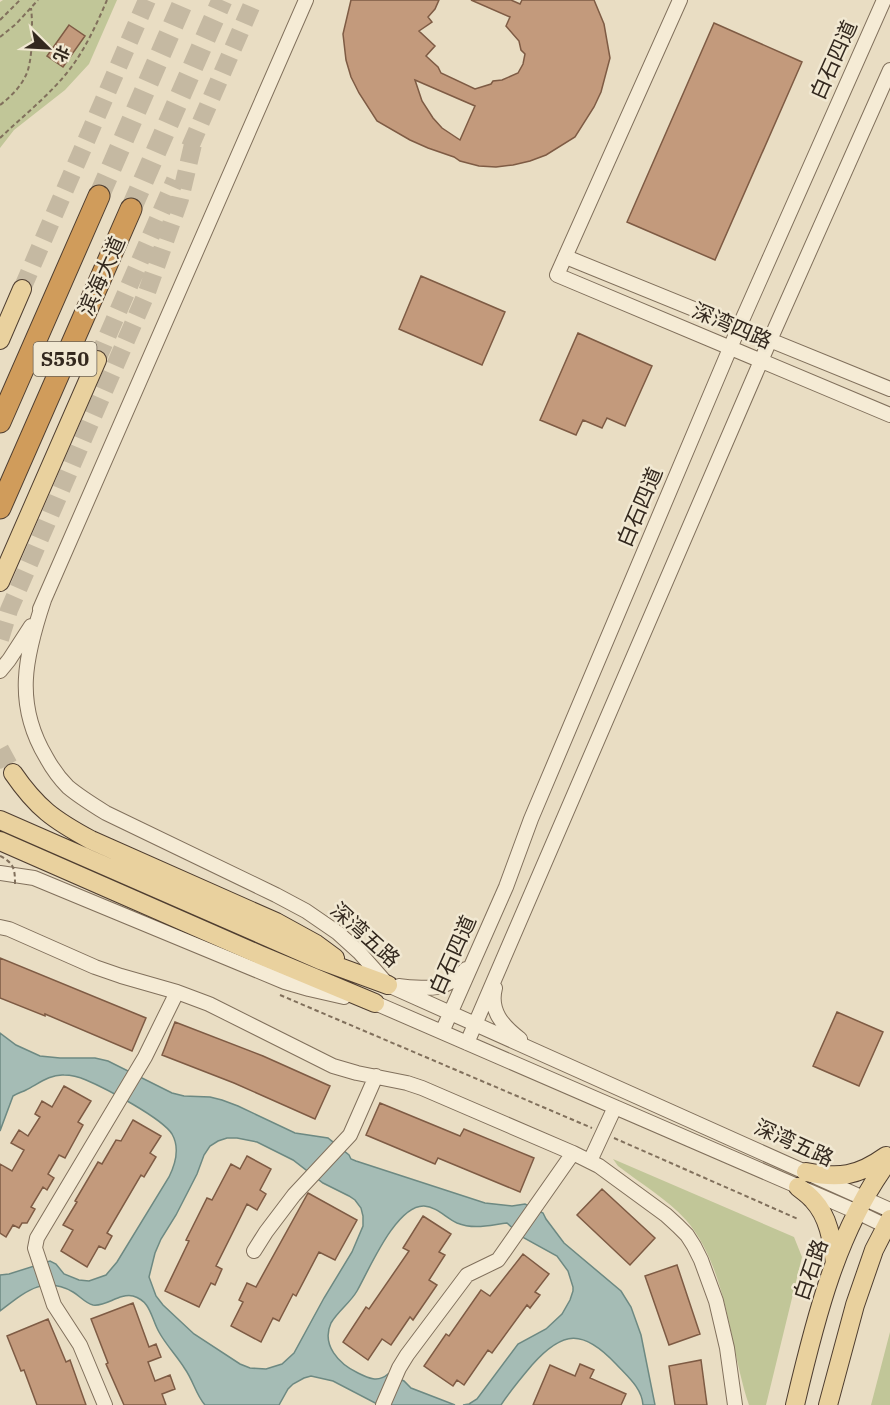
<svg xmlns="http://www.w3.org/2000/svg" width="890" height="1405" viewBox="0 0 890 1405" font-family="'IBM Plex Serif','Noto Sans SC',serif">
<style>
.green{fill:#c1c698}
.water{fill:#a5bcb5;stroke:#6d8982;stroke-width:1.5;fill-rule:evenodd}
.building{fill:#c39a7c;stroke:#7e5b44;stroke-width:1.5;fill-rule:evenodd}
.lines{fill:none;stroke-linecap:round;stroke-linejoin:round}
.major-tunnel{stroke:#c5b9a2;stroke-width:18;stroke-dasharray:18 9;stroke-linecap:butt}
.highway-tunnel{stroke:#c5b9a2;stroke-width:21;stroke-dasharray:21 10;stroke-linecap:butt}
.minor-casing{stroke:#81705c;stroke-width:16}
.major-casing{stroke:#4f3e30;stroke-width:20}
.highway-casing{stroke:#4f3e30;stroke-width:23}
.path{stroke:#81705c;stroke-width:2;stroke-dasharray:4.5 3;stroke-linecap:butt}
.minor{stroke:#f5ebd5;stroke-width:14}
.major{stroke:#e9d19e;stroke-width:18}
.highway{stroke:#d09c5b;stroke-width:21}
.path-bridge{stroke:#81705c;stroke-width:2;stroke-dasharray:4.5 3;stroke-linecap:butt}
.labels{text-anchor:middle;stroke-width:5;stroke-linejoin:round;paint-order:stroke}
.shield{fill:#f1e8d2;stroke:#6c6254;stroke-width:1.5}
.shield-label{font-size:20px;font-weight:bold;fill:#33281e}
.street-label{font-size:21px;fill:#33281e;stroke:#f1e8d2}
</style>
<rect width="100%" height="100%" fill="#e9ddc3"/>
<path class="green" d="M3,0H117L89,64L65,90L14,130L0,148V2Z
M613,1159L794,1237L802,1257L766,1405H749C729,1345 728,1269 686,1220C667,1199 640,1183 618,1166Z
M890,1332V1405H871Z"/>
<path class="water" d="M0,1033L16,1045L40,1056L60,1058H95L108,1061L172,1093L184,1096L210,1097L222,1100L238,1106L295,1133L328,1138L349,1155L351,1159L356,1161L485,1203L512,1206L525,1204L543,1213L546,1219L564,1243L621,1291L631,1307L641,1335L655,1405H643C642,1388 627,1376 616,1364C583,1329 563,1330 532,1365C521,1378 510,1391 501,1405H463L469,1404L477,1399L518,1344L546,1329L562,1314L570,1300L573,1291V1287L568,1271L557,1256L524,1238L507,1223C490,1225 474,1230 457,1223C446,1218 437,1207 424,1206C396,1205 369,1270 357,1291C350,1303 338,1311 331,1323C321,1345 339,1364 358,1373C368,1378 378,1383 388,1374L404,1381L411,1388L455,1405H379L333,1381L311,1376L304,1378L293,1384L288,1389L279,1405H205C196,1395 193,1380 185,1369C177,1356 166,1345 159,1332C151,1318 151,1301 133,1296C119,1293 106,1307 93,1305C85,1303 80,1296 73,1292C43,1275 25,1292 0,1311V1275L9,1274L50,1261L56,1264L64,1274L79,1280L89,1281L106,1275L117,1262L169,1177C176,1163 180,1148 172,1134C162,1118 105,1088 86,1080C79,1077 71,1075 64,1075C50,1074 38,1084 26,1090C22,1092 18,1093 13,1096L0,1131ZM227,1138H237L257,1142L293,1160L323,1183L349,1196L355,1200L361,1208L363,1216V1226L352,1252L324,1298L294,1353L282,1364L266,1369L250,1368L240,1364L194,1334L163,1305L156,1296L149,1277L155,1253L161,1239L176,1215L197,1174L204,1155L210,1146L218,1141Z"/>
<path class="building" d="M351,0H439L435,9L428,17L432,22L419,31L435,46L426,56L438,67L441,73L475,89L491,84L493,81L502,80L518,73L523,64L525,54L521,50L519,41L506,26L510,17L471,0H511L520,4L522,0H594L604,24L610,58L601,92L594,107L575,137L546,155L530,161L513,165L496,167L479,166L460,161L454,157L428,148L410,140L377,121L359,93L351,77L346,60L343,34ZM415,80L475,106L460,140L442,128L433,118L422,101Z
M714,23L802,62L715,260L627,222Z
M69,25L85,36L63,67L47,56Z
M421,276L505,312L482,365L399,329Z
M578,333L652,366L625,426L607,418L602,428L583,420L576,435L540,420Z
M0,958L146,1018L132,1051L45,1014V1016L0,998Z
M837,1012L883,1032L859,1086L813,1066Z
M175,1022L263,1056L330,1086L315,1119L234,1083L162,1055Z
M64,1086L91,1101L78,1122L83,1125L65,1158L59,1155L48,1174L54,1178L47,1190L43,1187L31,1207L35,1209L27,1223H22L19,1228L13,1225L6,1237L0,1233V1164L12,1171L24,1150L11,1143L19,1130L28,1136L40,1117L35,1114L42,1101L52,1107Z
M380,1103L460,1136L464,1129L534,1158L520,1192L438,1158L435,1164L366,1135Z
M133,1120L161,1136L150,1153L156,1157L144,1177L141,1175L107,1233L112,1236L105,1249L99,1246L87,1267L61,1251L73,1230L63,1225L77,1202L75,1201L98,1162L102,1164L116,1140L121,1141Z
M247,1156L271,1169L260,1190L266,1194L257,1210L247,1204L216,1266L222,1269L215,1285L211,1283L199,1307L165,1291L189,1241L186,1240L207,1198L212,1200L231,1164L240,1169Z
M602,1189L655,1238L630,1265L577,1215Z
M308,1193L357,1220L335,1260L319,1252L296,1296L293,1294L279,1321L273,1318L261,1342L231,1326L243,1302L239,1300L247,1283L256,1287Z
M423,1216L451,1234L439,1252L445,1255L429,1280L437,1285L413,1320L410,1317L391,1345L382,1339L368,1360L343,1342L366,1307L369,1309L409,1251L403,1248Z
M523,1254L549,1274L535,1292L540,1295L530,1308L527,1305L492,1353L488,1350L464,1385L457,1380L453,1386L424,1366L446,1334L449,1336L481,1290L490,1296Z
M677,1265L700,1334L669,1345L645,1276Z
M133,1303L149,1347L156,1344L161,1357L148,1362L155,1381L170,1375L175,1389L162,1394L166,1405H124L106,1364L108,1363L91,1319Z
M48,1319L66,1362L70,1360L86,1405H37L24,1370L21,1371L7,1336Z
M701,1360L707,1405H675L669,1366Z
M580,1364L594,1370L590,1378L626,1394L621,1405H533L550,1365L575,1376Z"/>
<g class="lines">
<path class="major-tunnel" d="M190,147L254,0
M22,289L147,0
M97,360L175,180
M0,639L9,610L147,292L180,199L195,136
M0,749L13,773"/>
<path class="highway-tunnel" d="M99,196L184,0
M131,209L222,0"/>
<defs>
<path id="minor" d="M680,0L557,275L890,415
M566,257L890,389
M44,600C25,657 14,703 46,757C52,768 59,778 68,787C80,797 93,805 106,813L276,895L306,911L338,933L359,952L388,985L890,1210
M40,609L306,0
M0,671L9,660L31,626
M0,873L34,878L285,982L309,989L344,997
M0,927L9,929L95,967L121,976L177,992L209,1004L333,1066L357,1073L407,1083L422,1088L573,1153L599,1166L666,1215L678,1226L687,1235L694,1246L701,1260L716,1301L727,1348L735,1405
M399,986C428,989 446,992 466,969
M495,988C489,1011 503,1026 520,1039
M366,1001L375,1003L857,1212L886,1226
M442,1032L506,887L531,819L739,327L884,0
M467,1043L770,340L890,70
M590,1161L615,1107
M254,1251L266,1232L294,1195L350,1135L376,1076
M105,1405L80,1345L54,1305L35,1248L37,1238L145,1057L177,992
M383,1405L399,1368L407,1355L467,1275L498,1260L573,1153"/>
<path id="major" d="M0,340L22,289
M0,582L97,360
M13,773C37,808 54,820 91,840L276,922L316,944L335,958
M0,820L320,960L388,985
M0,841L260,955L375,1003
M806,1172C839,1179 858,1176 886,1156
M798,1187C803,1191 809,1195 813,1200C829,1217 832,1241 835,1263
M795,1405C815,1320 837,1229 890,1159
M828,1405L855,1305L874,1250L890,1219"/>
<path id="highway" d="M0,422L99,196
M0,508L131,209"/>
</defs>
<use href="#minor" class="minor-casing"/>
<use href="#major" class="major-casing"/>
<use href="#highway" class="highway-casing"/>
<path class="path" d="M0,20L20,0
M0,37L16,24L38,0
M0,105C10,97 19,89 25,77C33,64 33,24 31,8
M0,138C25,114 55,91 75,62C88,43 98,21 107,0
M280,995L592,1128
M614,1138L798,1219"/>
<use href="#minor" class="minor"/>
<use href="#major" class="major"/>
<use href="#highway" class="highway"/>
<path class="path-bridge" d="M0,856C14,863 15,869 15,884"/>
</g>
<g class="labels">
<rect class="shield" x="33.5" y="342" width="63" height="34" rx="4.5"/>
<g class="shield-label">
<text x="65" y="366">S550</text>
</g>
<g class="street-label">
<text transform="translate(834 60) rotate(-66)" y="7">白石四道</text>
<text transform="translate(102 276) rotate(-66)" y="7">滨海大道</text>
<text transform="translate(732 326) rotate(23)" y="7">深湾四路</text>
<text transform="translate(640 507) rotate(-67)" y="7">白石四道</text>
<text transform="translate(365 935) rotate(42)" y="7">深湾五路</text>
<text transform="translate(453 955) rotate(-66)" y="7">白石四道</text>
<text transform="translate(794 1143) rotate(24)" y="7">深湾五路</text>
<text transform="translate(811 1270) rotate(-71)" y="7">白石路</text>
</g>
</g>
<g transform="translate(48 48) rotate(114)" stroke="#f1e8d2" stroke-width="4.5" paint-order="stroke">
<path d="M0-4.5L10 22L0 15L-10 22Z" fill="#33281e"/>
<text y="-9" font-size="16" font-weight="bold" text-anchor="middle" fill="#33281e">北</text>
</g>
</svg>
